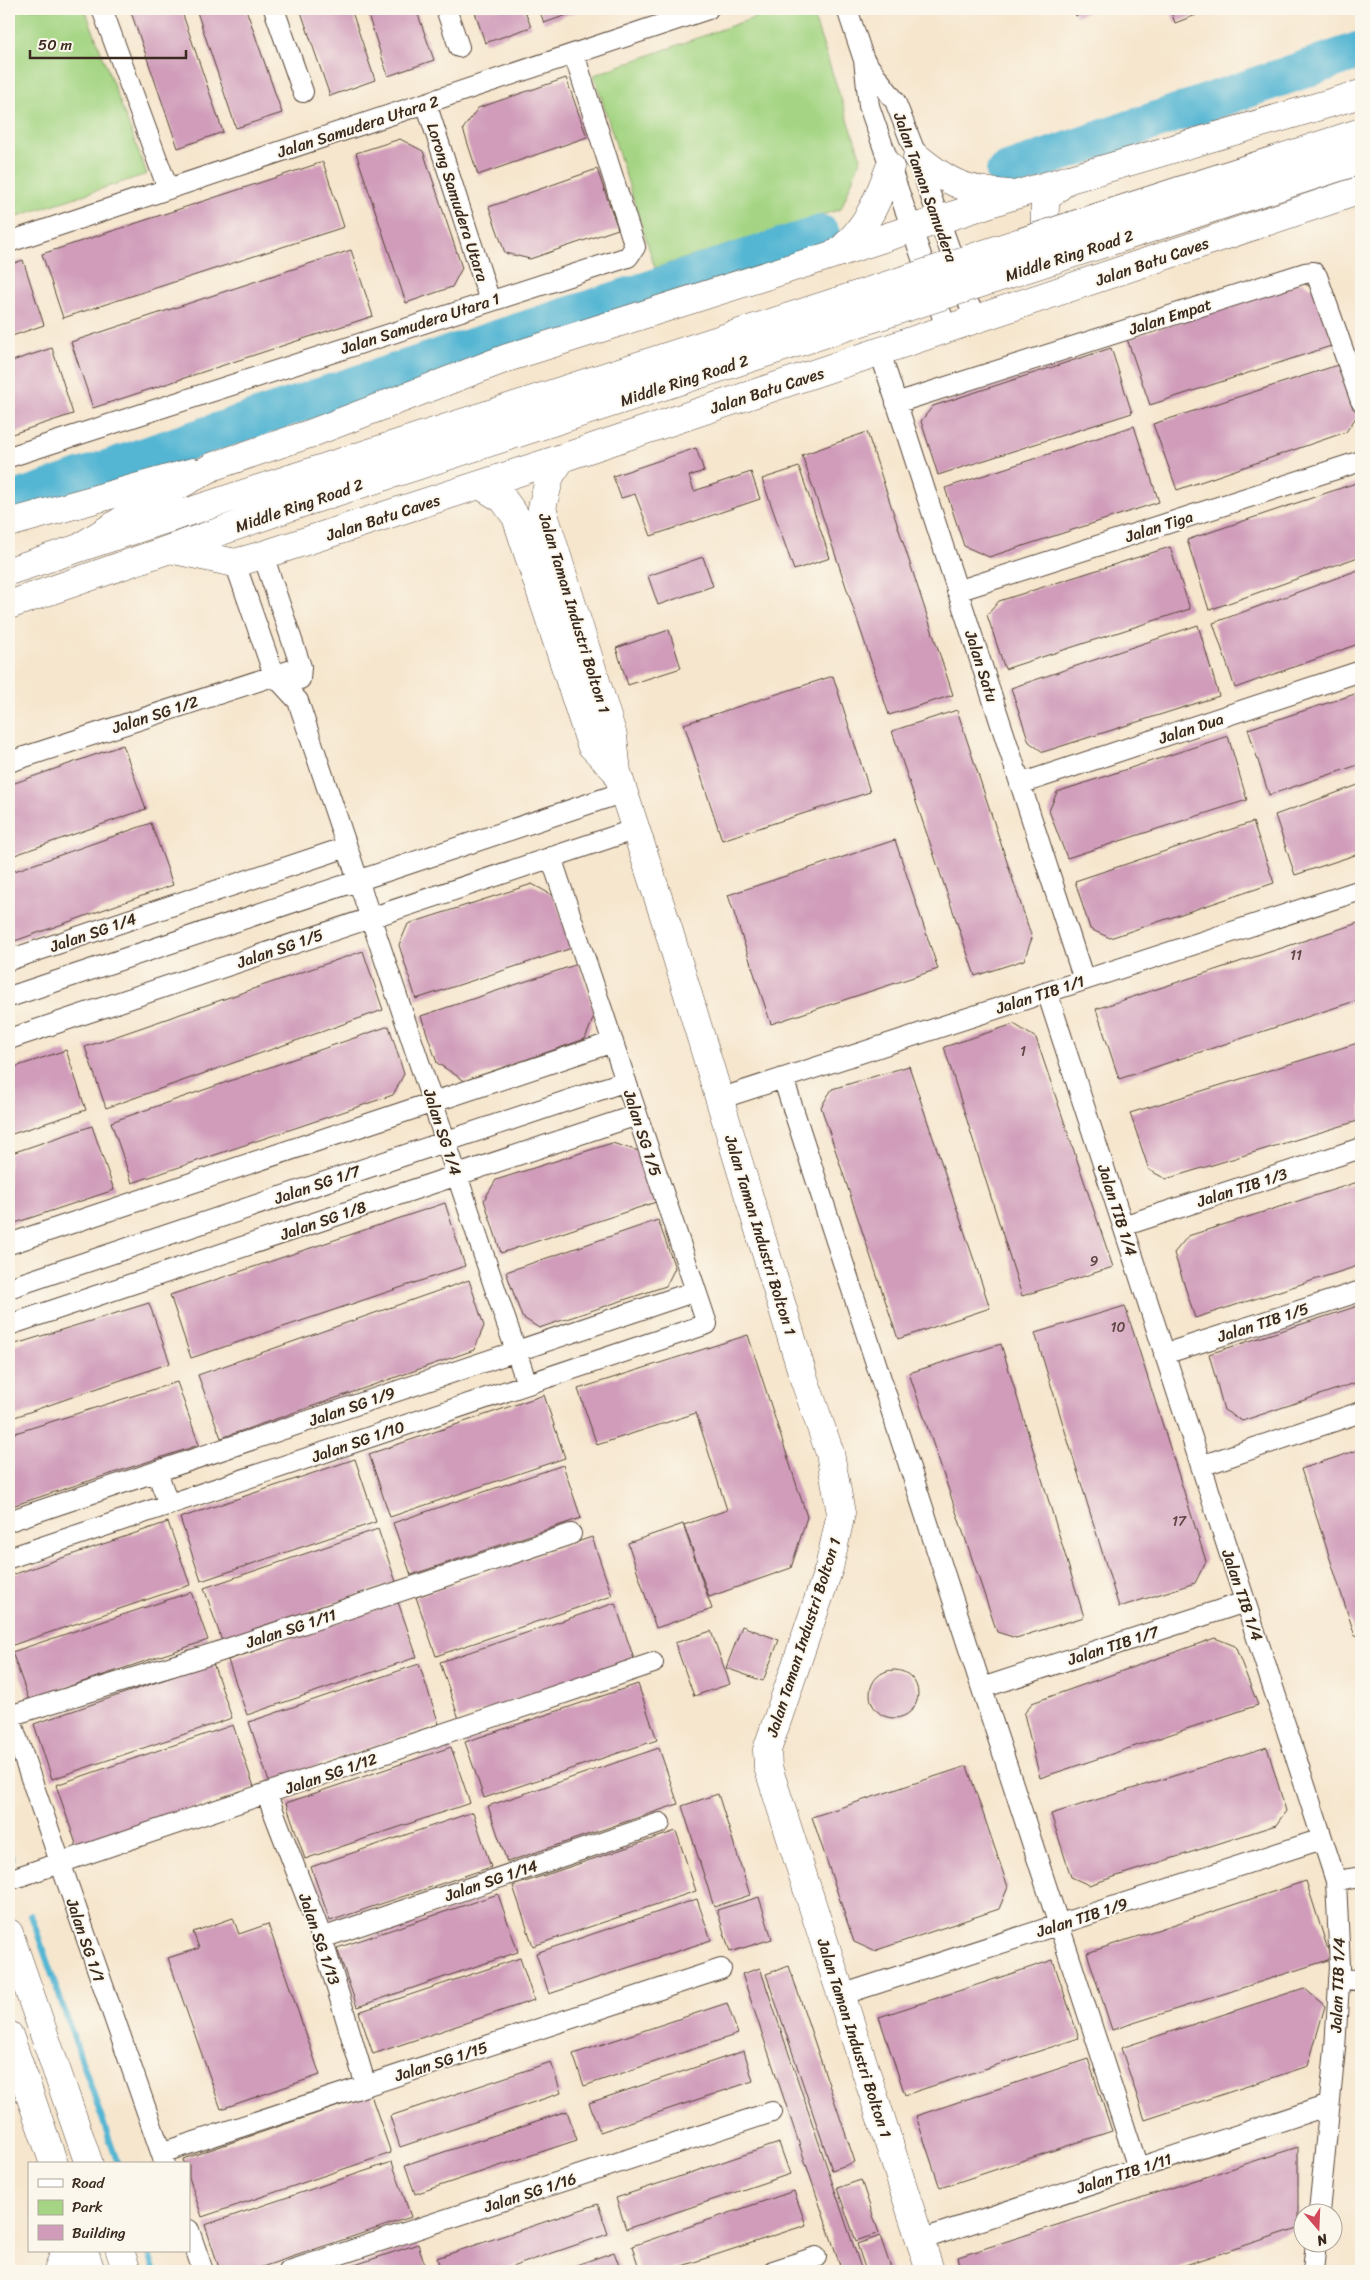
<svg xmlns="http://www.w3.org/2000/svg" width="1370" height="2280" viewBox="0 0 1370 2280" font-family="Sriracha,sans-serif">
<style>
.green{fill:#a5d584;stroke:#708051}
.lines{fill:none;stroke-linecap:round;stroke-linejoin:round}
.stream{stroke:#54b6d3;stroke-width:6}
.river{stroke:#54b6d3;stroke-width:38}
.building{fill:#d09cba}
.street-casing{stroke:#574638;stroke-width:22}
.secondary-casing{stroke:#574638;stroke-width:29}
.primary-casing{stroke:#574638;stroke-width:29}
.highway-casing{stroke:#574638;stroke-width:29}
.street{stroke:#fff;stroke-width:20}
.secondary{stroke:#fff;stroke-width:28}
.primary{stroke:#fff;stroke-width:28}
.highway{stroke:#fff;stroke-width:28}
.highway-bridge-casing{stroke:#574638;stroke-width:29;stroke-linecap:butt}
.highway-bridge{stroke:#fff;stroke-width:28}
.labels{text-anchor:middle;stroke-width:4;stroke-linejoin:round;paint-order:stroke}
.number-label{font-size:14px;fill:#604645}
.street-label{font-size:16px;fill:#3b2a1e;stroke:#fbf7ec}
</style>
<rect width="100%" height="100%" fill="#fbf7ec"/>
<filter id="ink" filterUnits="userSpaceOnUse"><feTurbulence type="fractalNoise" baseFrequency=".02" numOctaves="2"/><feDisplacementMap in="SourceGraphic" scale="10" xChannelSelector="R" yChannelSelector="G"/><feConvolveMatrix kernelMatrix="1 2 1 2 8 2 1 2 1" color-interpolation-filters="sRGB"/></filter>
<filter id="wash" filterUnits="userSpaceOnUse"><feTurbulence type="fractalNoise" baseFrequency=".0096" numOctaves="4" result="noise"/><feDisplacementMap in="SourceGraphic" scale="20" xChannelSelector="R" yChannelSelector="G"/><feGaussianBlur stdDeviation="1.12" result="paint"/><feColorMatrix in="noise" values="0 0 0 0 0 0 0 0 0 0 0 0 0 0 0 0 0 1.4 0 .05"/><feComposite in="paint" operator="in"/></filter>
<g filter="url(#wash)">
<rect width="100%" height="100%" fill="#f6e6ce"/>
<path class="green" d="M9,9H85L147,174L9,219Z
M778,9H811L861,158L841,209L655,268L594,75Z"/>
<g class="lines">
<path class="stream" d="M9,1850L12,1860
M31,1915L118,2164
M148,2251L155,2271"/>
<path class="river" d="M1005,172L1361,50
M9,502L346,388L821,234"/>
</g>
<g id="blocks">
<path class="building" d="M130,9H181L223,132L178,148Z
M196,9H246L282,113L236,128Z
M300,9H351L375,80L330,96Z
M366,9H416L434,60L388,76Z
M474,9H524L531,27L485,43Z
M539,9H584L544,23Z
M1074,9H1097L1076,16Z
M1170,9H1203L1204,12L1175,23Z
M566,78L587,137L478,175L463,129L478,108Z
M400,139L423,151L462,268L452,287L406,303L356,153Z
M323,162L344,227L63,318L42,254Z
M597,169L618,229L530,259L505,253L489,207Z
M351,250L373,316L93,408L71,342Z
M23,260L44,325L9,337V265Z
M1301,282L1317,290L1334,345L1150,405L1127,339Z
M52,348L73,414L9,435V362Z
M1111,348L1132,413L938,475L921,421L933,406Z
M1341,364L1359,413L1346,432L1177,490L1153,424Z
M1134,426L1159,502L989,557L964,546L945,488Z
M867,432L953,695L889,715L802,455Z
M696,448L704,471L689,476L694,491L751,472L760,499L651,536L635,494L621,498L613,476Z
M799,467L830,558L794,570L762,479Z
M1359,482L1361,484V556L1209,610L1187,540Z
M1170,547L1190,609L1005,669L987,615L999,601Z
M703,557L713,586L658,605L648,576Z
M1361,569V643L1235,688L1213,623Z
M1198,625L1219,696L1043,752L1029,742L1011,688Z
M669,630L681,668L628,685L616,648Z
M833,676L870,792L722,840L684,724Z
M1361,692V764L1269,795L1248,729Z
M957,710L1032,938L1024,960L975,976L892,731Z
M1228,736L1247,800L1067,858L1049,811L1057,792Z
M123,745L146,809L9,857V785Z
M1361,784V853L1295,875L1275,815Z
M1253,822L1274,883L1110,938L1090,929L1075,881Z
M151,823L173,885L9,943V873Z
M895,840L938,969L771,1024L728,895Z
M532,884L554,896L572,948L416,999L399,945L408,924Z
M1361,922V999L1119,1079L1096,1009Z
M363,951L383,1010L106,1108L85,1047Z
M578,964L595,1014L585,1039L465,1081L437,1063L421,1016Z
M1014,1024L1036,1038L1113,1267L1022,1296L944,1047Z
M389,1026L404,1074L393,1095L132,1183L111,1122Z
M1361,1042V1120L1166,1179L1149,1170L1130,1113Z
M66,1050L86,1110L9,1135V1069Z
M909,1066L990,1308L898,1339L821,1107L832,1089Z
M92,1126L114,1190L9,1225V1154Z
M612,1143L639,1151L656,1202L501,1253L484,1200L496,1180Z
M1361,1181V1265L1195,1318L1174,1253L1188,1236Z
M445,1203L465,1266L191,1358L170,1295Z
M658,1220L675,1268L666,1286L539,1328L522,1317L506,1272Z
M469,1280L484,1326L474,1350L221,1438L198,1375Z
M149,1303L170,1363L9,1419V1346Z
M1361,1305V1381L1242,1421L1224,1410L1209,1354Z
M1125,1306L1206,1561L1195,1583L1119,1607L1035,1333Z
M748,1335L807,1517L791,1568L709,1597L684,1525L727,1510L696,1413L597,1445L578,1389Z
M1001,1344L1084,1617L1016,1638L997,1632L909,1373Z
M177,1382L199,1445L9,1507V1435Z
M544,1395L565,1458L390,1517L369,1454Z
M1361,1449V1634L1355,1636L1301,1469Z
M355,1459L376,1522L201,1581L180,1518Z
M563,1465L581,1518L411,1575L393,1523Z
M168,1522L190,1585L10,1646L9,1576Z
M683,1524L712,1609L656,1628L628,1543Z
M378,1529L396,1582L222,1641L204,1588Z
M592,1537L612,1596L436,1656L416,1597Z
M191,1592L208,1640L29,1700L12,1652Z
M398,1602L417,1657L247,1715L228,1660Z
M615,1603L634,1659L459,1719L440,1662Z
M742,1626L779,1640L763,1681L726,1668Z
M711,1631L730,1684L694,1696L675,1643Z
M1215,1638L1235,1646L1258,1705L1040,1778L1024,1714L1032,1703Z
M213,1663L232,1718L52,1779L34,1724Z
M419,1664L439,1724L269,1782L249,1722Z
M870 1694a24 24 0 1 1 48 0a24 24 0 1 1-48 0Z
M638,1684L657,1740L484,1798L465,1742Z
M233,1725L254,1787L77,1847L56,1785Z
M451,1747L470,1803L305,1859L286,1803Z
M1267,1747L1286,1811L1276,1825L1089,1885L1071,1877L1051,1814Z
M659,1748L678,1804L507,1862L488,1806Z
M967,1766L1008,1887L999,1909L874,1951L854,1942L812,1817Z
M718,1794L750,1895L714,1907L682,1806Z
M473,1812L491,1867L330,1921L311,1867Z
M676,1831L696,1891L533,1946L513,1886Z
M1306,1881L1331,1959L1112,2030L1087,1953Z
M498,1894L518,1952L357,2007L337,1948Z
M759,1897L772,1939L730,1952L717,1910Z
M697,1899L711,1940L549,1994L536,1953Z
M233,1918L239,1934L268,1924L320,2075L221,2109L168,1958L199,1948L193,1932Z
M520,1958L534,2000L373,2054L359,2012Z
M1053,1960L1079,2038L905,2095L879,2017Z
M789,1966L855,2162L832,2170L766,1974Z
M760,1968L862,2271H842L742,1974Z
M1304,1988L1325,2006L1308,2066L1145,2120L1121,2048Z
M727,2003L738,2034L584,2086L573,2054Z
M744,2051L753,2081L600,2132L589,2103Z
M1088,2059L1112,2131L940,2188L916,2116Z
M551,2062L561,2093L400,2147L390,2116Z
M371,2095L391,2153L202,2217L189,2177V2164H184L183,2159Z
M567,2111L577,2140L415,2194L405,2165Z
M779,2143L790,2174L626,2229L616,2198Z
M1298,2147V2228L1167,2271H962L958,2257Z
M392,2162L411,2217L250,2271H220L205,2225Z
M861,2180L879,2233L856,2241L837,2188Z
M794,2191L806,2225L667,2271H640L632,2246Z
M598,2204L608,2234L500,2271H441L437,2258Z
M880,2236L892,2271H866L857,2244Z
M418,2244L427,2271H337Z
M614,2252L621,2271H559Z"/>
</g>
</g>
<g filter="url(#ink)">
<use href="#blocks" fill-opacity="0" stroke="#574638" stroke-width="1"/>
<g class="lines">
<defs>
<path id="street" d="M102,9L168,189
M274,9L303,92
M446,9L459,47
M847,9L864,60L869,106L947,330
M864,60L895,101L917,157L975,321
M426,103L490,301
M9,242L708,9
M880,352L1084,980
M896,403L1305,273L1313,272L1317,276L1361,401
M9,457L628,257L635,247L574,54
M263,555L301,667L300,679
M235,563L274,675L298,701L527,1384
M957,591L1361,461
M9,762L301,667
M1020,784L1361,671
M9,960L347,847
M1047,992L1336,1881L1340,1967L1335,2049L1319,2212
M9,997L624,792
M9,1039L636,829
M783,1078L1138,2168
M719,1099L1361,890
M1123,1226L1361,1148
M9,1244L613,1042
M9,1288L626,1081
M9,1325L637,1115
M1164,1354L1361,1291
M1201,1466L1361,1412
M157,1472L169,1505
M9,1521L696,1291
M9,1558L707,1324L551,857
M982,1688L1245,1602
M9,1715L165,2164
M9,1716L218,1652L571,1534
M267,1795L322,1938L366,2086
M9,1880L653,1663
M1336,1881L1361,1877
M322,1938L660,1823
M1339,1979L1361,1980
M841,1995L1322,1839
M161,2153L721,1969
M189,2230L203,2271
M920,2240L1329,2105
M289,2271L772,2112
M773,2271L816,2257
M1313,2271L1316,2242"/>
<path id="secondary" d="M562,458L550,476L542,508L613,736L617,772L667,925L804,1379L830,1453L841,1513L829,1568L767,1750L768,1767L930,2271
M480,485L503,499L516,517L591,745L617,772
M9,1933L89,2164
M9,2035L54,2164
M84,2251L91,2271
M120,2251L127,2271
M58,2271L65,2251"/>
<path id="primary" d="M917,157C951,185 965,190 1008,194
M841,250C868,225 877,202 890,167
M838,253L1015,195L1361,94
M1056,254C1044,235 1043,220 1046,198L1068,179
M9,523L193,472
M170,549L235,563L263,555L562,458L1361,190"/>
<path id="highway" d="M85,544L165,493L214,466L312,433L507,358L838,253
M9,571L292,478
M9,605L296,505"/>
</defs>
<use href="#street" class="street-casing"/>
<use href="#secondary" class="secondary-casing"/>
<use href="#primary" class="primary-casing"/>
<use href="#highway" class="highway-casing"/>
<use href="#street" class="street"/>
<use href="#secondary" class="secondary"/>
<use href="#primary" class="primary"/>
<use href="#highway" class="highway"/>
<defs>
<path id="highway-bridge" d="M292,478L1361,132
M296,505L1361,160"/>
</defs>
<use href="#highway-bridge" class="highway-bridge-casing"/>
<use href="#highway-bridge" class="highway-bridge"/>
</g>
</g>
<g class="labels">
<g class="number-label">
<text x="1296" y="960">11</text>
<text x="1023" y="1056">1</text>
<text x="1094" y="1266">9</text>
<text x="1118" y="1332">10</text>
<text x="1179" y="1526">17</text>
</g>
<g class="street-label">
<text transform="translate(358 126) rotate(-18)" y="6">Jalan Samudera Utara 2</text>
<text transform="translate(926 187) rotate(70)" y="6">Jalan Taman Samudera</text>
<text transform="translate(458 202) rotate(72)" y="6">Lorong Samudera Utara</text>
<text transform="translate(1069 255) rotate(-18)" y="6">Middle Ring Road 2</text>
<text transform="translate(1152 261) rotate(-19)" y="6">Jalan Batu Caves</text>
<text transform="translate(1170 316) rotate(-18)" y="6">Jalan Empat</text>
<text transform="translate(420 323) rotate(-18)" y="6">Jalan Samudera Utara 1</text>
<text transform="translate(684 380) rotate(-18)" y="6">Middle Ring Road 2</text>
<text transform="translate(767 390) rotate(-18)" y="6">Jalan Batu Caves</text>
<text transform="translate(299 505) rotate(-19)" y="6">Middle Ring Road 2</text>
<text transform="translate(383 517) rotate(-18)" y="6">Jalan Batu Caves</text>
<text transform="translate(1159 526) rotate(-18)" y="6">Jalan Tiga</text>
<text transform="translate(575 613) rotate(73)" y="6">Jalan Taman Industri Bolton 1</text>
<text transform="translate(982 666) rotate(72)" y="6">Jalan Satu</text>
<text transform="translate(155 714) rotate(-18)" y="6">Jalan SG 1/2</text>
<text transform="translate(1191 728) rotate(-18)" y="6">Jalan Dua</text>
<text transform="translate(93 932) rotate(-19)" y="6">Jalan SG 1/4</text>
<text transform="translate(280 948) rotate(-19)" y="6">Jalan SG 1/5</text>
<text transform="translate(1040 994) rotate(-18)" y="6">Jalan TIB 1/1</text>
<text transform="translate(443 1132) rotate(72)" y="6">Jalan SG 1/4</text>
<text transform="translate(643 1133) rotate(72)" y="6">Jalan SG 1/5</text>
<text transform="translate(317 1184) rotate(-19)" y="6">Jalan SG 1/7</text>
<text transform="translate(1242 1187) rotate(-18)" y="6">Jalan TIB 1/3</text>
<text transform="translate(1118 1210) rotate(72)" y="6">Jalan TIB 1/4</text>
<text transform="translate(323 1220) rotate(-19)" y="6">Jalan SG 1/8</text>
<text transform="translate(761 1235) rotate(73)" y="6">Jalan Taman Industri Bolton 1</text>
<text transform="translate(1263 1322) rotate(-18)" y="6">Jalan TIB 1/5</text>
<text transform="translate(352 1406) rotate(-19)" y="6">Jalan SG 1/9</text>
<text transform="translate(358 1441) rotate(-19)" y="6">Jalan SG 1/10</text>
<text transform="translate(1243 1595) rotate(71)" y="6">Jalan TIB 1/4</text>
<text transform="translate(291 1628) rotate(-18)" y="6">Jalan SG 1/11</text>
<text transform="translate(803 1637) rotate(-72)" y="6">Jalan Taman Industri Bolton 1</text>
<text transform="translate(1113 1645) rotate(-18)" y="6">Jalan TIB 1/7</text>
<text transform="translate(331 1773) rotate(-19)" y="6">Jalan SG 1/12</text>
<text transform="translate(491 1880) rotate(-19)" y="6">Jalan SG 1/14</text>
<text transform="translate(1082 1917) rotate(-18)" y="6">Jalan TIB 1/9</text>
<text transform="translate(320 1939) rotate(71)" y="6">Jalan SG 1/13</text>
<text transform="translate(86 1940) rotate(71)" y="6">Jalan SG 1/1</text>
<text transform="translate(1337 1985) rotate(-88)" y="6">Jalan TIB 1/4</text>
<text transform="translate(855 2038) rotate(72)" y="6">Jalan Taman Industri Bolton 1</text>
<text transform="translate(441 2061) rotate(-18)" y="6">Jalan SG 1/15</text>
<text transform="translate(1124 2173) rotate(-18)" y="6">Jalan TIB 1/11</text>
<text transform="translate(530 2192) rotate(-18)" y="6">Jalan SG 1/16</text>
</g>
</g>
<rect width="1370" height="2280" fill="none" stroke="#fbf7ec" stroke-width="30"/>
<rect x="28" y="2162" width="162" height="90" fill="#fbf7ec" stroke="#aea59a"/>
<rect x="38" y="2179" width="25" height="8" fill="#ffffff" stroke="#aea59a"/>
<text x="72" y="2188" font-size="15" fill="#3b2a1e">Road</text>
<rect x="38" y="2200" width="25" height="15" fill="#a5d584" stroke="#aea59a"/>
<text x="72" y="2212" font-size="15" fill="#3b2a1e">Park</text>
<rect x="38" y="2225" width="25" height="15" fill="#d09cba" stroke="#aea59a"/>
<text x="72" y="2238" font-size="15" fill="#3b2a1e">Building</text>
<g transform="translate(1318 2228) rotate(161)"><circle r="24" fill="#fbf7ec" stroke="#aea59a"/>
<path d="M0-4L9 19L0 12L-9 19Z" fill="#d1495b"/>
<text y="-8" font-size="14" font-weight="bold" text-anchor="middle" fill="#3b2a1e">N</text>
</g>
<path d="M30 50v8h156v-8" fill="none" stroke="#3b2a1e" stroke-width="2.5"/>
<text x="38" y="50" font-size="15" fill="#3b2a1e" stroke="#fbf7ec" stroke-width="4" paint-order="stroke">50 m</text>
</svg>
